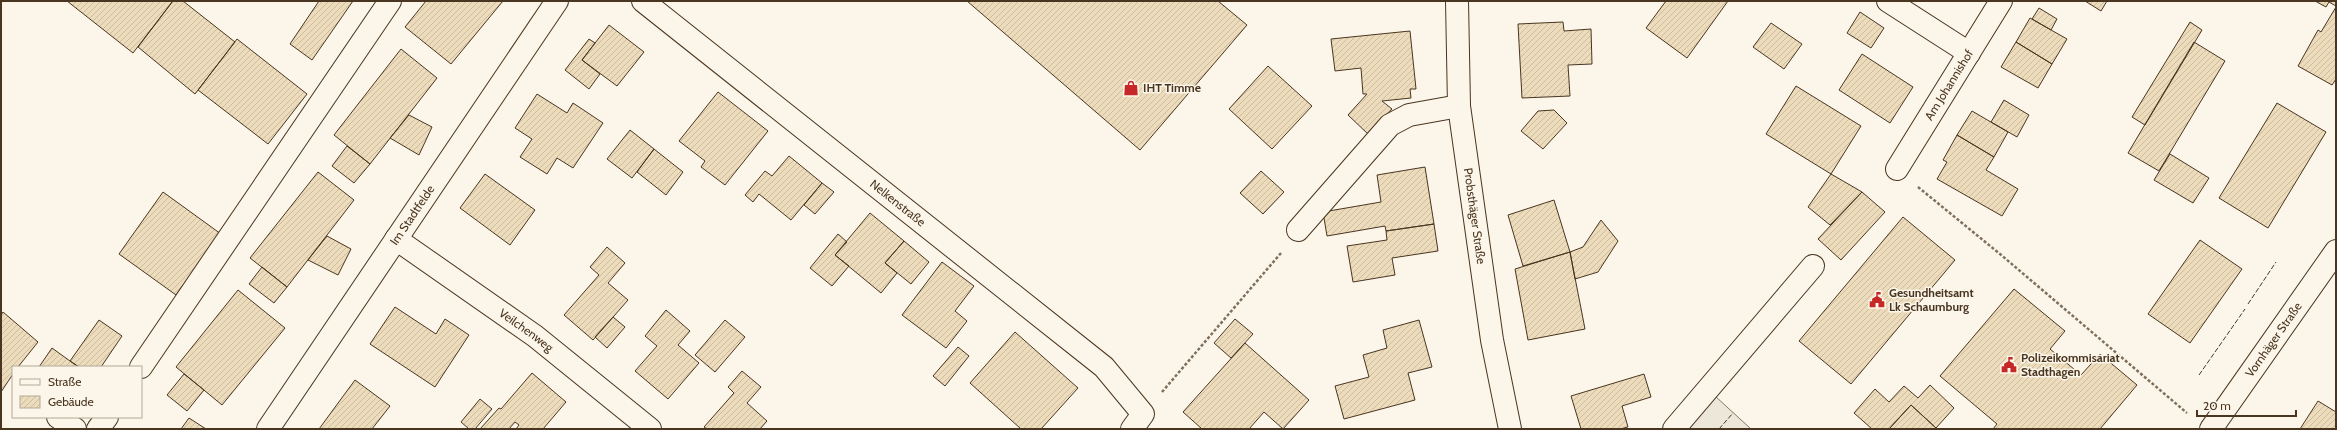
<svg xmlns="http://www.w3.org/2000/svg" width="2337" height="430" viewBox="0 0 2337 430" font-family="Cabin,sans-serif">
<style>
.parking{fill:#ede7d9;stroke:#887966}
.building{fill:url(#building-hatch);stroke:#4a3520}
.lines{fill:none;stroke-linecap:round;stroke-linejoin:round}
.minor-casing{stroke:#4a3520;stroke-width:24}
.major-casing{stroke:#4a3520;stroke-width:24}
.path{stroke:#7f6f5c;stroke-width:2.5;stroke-dasharray:3 2;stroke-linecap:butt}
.minor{stroke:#fbf6e9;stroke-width:22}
.major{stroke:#fbf6e9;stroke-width:22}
.fence{stroke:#4a3520;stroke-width:1;stroke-dasharray:5 2;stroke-linecap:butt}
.labels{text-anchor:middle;stroke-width:3;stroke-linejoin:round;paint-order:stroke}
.street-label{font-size:12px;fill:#4a3520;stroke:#fbf6e9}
.poi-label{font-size:12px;font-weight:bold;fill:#4a3520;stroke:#fbf6e9;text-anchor:start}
</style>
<defs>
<pattern id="building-hatch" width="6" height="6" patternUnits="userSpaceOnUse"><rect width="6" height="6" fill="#ecdcbc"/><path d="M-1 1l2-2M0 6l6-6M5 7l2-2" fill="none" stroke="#ccbda1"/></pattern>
</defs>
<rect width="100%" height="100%" fill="#fbf6e9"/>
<path class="parking" d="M1715,396L1751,429H1687Z"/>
<path class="building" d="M67,1H170L172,2L133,53Z
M173,1H183L235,42L195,94L138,47Z
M319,1H353L312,60L290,44Z
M426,1H503L451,64L405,27Z
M967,1H1218L1247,25L1140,150Z
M1666,1H1728L1687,58L1646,28Z
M2085,1H2107L2101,11Z
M2315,1H2336V6L2329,2L2326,7Z
M2336,7V79L2332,85L2298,66L2318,30L2321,32Z
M2039,8L2057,19L2051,30L2032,19Z
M1860,12L1884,28L1871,48L1847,33Z
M2030,18L2067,39L2052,64L2016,42Z
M1563,22L1564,31L1591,29L1592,64L1568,65L1570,96L1522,98L1518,24Z
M2190,22L2202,30L2145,125L2132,117Z
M1771,23L1802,44L1784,69L1753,47Z
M609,25L644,52L617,86L582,60Z
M1410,31L1416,89H1410L1411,98L1382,101L1392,109L1369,135L1348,115L1367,94H1363L1361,68L1335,71L1331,39Z
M237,39L307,94L268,144L198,90Z
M589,39L595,43L582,60L600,74L589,89L565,70Z
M2016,42L2052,64L2038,88L2001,67Z
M2194,42L2225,61L2159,171L2128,153Z
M401,49L437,78L370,164L334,135Z
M1862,54L1913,87L1890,123L1839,90Z
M1268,66L1312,106L1272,149L1229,109Z
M1796,86L1861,126L1831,174L1766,134Z
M718,92L768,131L725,185L701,167L705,161L679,141Z
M537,94L567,113L573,103L603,123L573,168L557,158L547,174L520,157L532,139L515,128Z
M2004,100L2029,115L2017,137L1991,122Z
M2277,103L2326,132L2268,228L2219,198Z
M1554,110L1567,123L1543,149L1521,131L1538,111Z
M1972,111L2008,132L1994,157L1957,135Z
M409,115L432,127L419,155L390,138Z
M630,130L654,149L632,178L607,159Z
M1957,135L1994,157L1986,170L2018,189L2002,216L1937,179L1947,162L1943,160Z
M347,146L370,164L354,183L332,166Z
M654,149L683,172L666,195L637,172Z
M2170,154L2209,178L2193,203L2154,180Z
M789,156L822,183L791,220L759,194L753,202L745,195L765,171L772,176Z
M1425,167L1434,224L1386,231L1385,226L1327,236L1323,212L1381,202L1377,175Z
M1261,171L1284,192L1263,214L1240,193Z
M318,172L354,200L287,287L250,258Z
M485,174L535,210L510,245L460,208Z
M1831,174L1862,192L1830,225L1808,207Z
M822,183L834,192L815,214L804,205Z
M163,192L221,234L176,295L119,254Z
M1862,192L1885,212L1841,260L1818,239Z
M1554,200L1570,252L1523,266L1508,215Z
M870,213L904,241L885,263L897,273L881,293L835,255Z
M1903,217L1955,260L1851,384L1799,341Z
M1601,220L1618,241L1598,272L1575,279L1570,252L1583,247Z
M1434,224L1438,251L1392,258L1395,275L1353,282L1347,246L1387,240L1386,231Z
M838,234L847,242L835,255L849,266L832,286L810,268Z
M327,236L351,249L338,275L308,260Z
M2200,240L2242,269L2190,343L2148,314Z
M904,241L929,262L911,284L885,263Z
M607,247L625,263L608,283L628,300L593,340L564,315L599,275L590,267Z
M1570,252L1585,329L1528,340L1515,269Z
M942,262L974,286L955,311L967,321L946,348L902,315Z
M262,267L287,287L274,303L249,284Z
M2014,289L2065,331L2050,349L2081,375L2100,354L2137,385L2100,429H1993L1997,424L1940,376Z
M238,290L285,328L222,405L176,367Z
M395,307L436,334L445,319L469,335L435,387L370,344Z
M666,310L690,331L678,345L699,363L668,399L635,371L657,346L645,336Z
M3,312L38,342L18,367H13V374L1,392V315Z
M613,317L625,327L607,348L595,337Z
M1235,319L1253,334L1231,358L1214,343Z
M99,320L122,336L101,367H79L70,361Z
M725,320L745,337L715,372L695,355Z
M1419,320L1432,367L1408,373L1415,400L1344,419L1335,386L1369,377L1363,355L1387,348L1383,330Z
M1015,332L1078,388L1041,429H1021L970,383Z
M1245,343L1309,400L1283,429L1264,412L1249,429H1202L1183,412Z
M958,347L969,356L945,386L933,376Z
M52,348L70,361L79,367H39Z
M742,371L761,387L747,403L767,421L760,429H707L704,427L734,393L728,387Z
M532,373L566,402L543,429H516L519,425L515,422L509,429H480L499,408L501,409Z
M184,374L204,390L187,411L167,395Z
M1644,374L1651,397L1622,406L1628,427L1620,429H1581L1571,396Z
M355,380L390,406L372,429H319Z
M1930,385L1954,408L1936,428L1911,405L1889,429H1872L1854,413L1875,389L1889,402L1904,386L1918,398Z
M480,399L492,409L475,429H469L461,422Z
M2318,401L2336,412V429H2300Z
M1911,405L1936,428L1935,429H1889Z
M189,418L206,429H181Z"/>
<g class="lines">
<defs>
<g id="minor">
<path id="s1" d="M643,1L1104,367L1143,414L1132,429"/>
<path id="s2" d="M1457,1L1459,106L1492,340L1510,429"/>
<path d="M1888,1L1969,53"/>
<path id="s3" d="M1897,169L2001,1"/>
<path d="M1298,230L1390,125L1409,115L1459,106"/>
<path id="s4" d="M396,239L535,336L650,429"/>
<path d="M141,367L390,1"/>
<path d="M58,417L75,429"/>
<path d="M98,429L107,417"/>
<path id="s5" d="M268,429L557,1"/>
<path d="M1674,429L1813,266"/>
</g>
<g id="major">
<path id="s6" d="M2211,429L2336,251"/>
</g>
</defs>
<use href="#minor" class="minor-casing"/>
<use href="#major" class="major-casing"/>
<path class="path" d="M1918,187L2000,254L2187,413
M1162,392L1281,253"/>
<use href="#minor" class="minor"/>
<use href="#major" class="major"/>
<path class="fence" d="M2248,304L2276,262
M2199,375L2245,309
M1719,429L1733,413"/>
</g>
<defs>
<symbol id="shop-bare" viewBox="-9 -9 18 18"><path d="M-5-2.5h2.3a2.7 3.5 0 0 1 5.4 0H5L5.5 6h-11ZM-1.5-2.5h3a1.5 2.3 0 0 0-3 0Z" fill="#c62828" stroke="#fbf6e9" stroke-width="2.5" paint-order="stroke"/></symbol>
<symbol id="civic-bare" viewBox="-9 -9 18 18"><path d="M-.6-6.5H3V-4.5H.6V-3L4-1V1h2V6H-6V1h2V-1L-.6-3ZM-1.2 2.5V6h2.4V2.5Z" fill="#c62828" stroke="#fbf6e9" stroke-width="2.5" paint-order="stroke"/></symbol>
</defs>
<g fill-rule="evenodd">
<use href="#shop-bare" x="1120" y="77" width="22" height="22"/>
<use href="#civic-bare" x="1866" y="289" width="22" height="22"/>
<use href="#civic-bare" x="1998" y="354" width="22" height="22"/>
</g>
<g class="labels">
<g class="street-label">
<text dy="4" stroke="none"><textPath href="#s3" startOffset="99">Am Johannishof</textPath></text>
<text dy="4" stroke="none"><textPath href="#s1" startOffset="325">Nelkenstraße</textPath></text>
<text dy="4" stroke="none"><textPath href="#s5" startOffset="258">Im Stadtfelde</textPath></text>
<text dy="4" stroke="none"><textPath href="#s2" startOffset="216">Probsthäger Straße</textPath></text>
<text dy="4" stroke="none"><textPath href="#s4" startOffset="159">Veilchenweg</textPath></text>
<text dy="4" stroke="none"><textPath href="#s6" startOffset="109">Vornhäger Straße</textPath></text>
</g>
<g class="poi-label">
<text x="1143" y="92">IHT Timme</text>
<text x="1889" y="297">Gesundheitsamt<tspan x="1889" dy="14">Lk Schaumburg</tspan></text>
<text x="2021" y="362">Polizeikommisariat<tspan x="2021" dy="14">Stadthagen</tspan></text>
</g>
</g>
<rect width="2337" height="430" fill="none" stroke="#4a3520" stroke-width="4"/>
<rect x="12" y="366" width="130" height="52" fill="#fbf6e9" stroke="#b4a999"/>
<rect x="20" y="379" width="20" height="6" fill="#fbf6e9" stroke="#b4a999"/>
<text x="48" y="386" font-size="12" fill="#4a3520">Straße</text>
<rect x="20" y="396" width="20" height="12" fill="url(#building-hatch)" stroke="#b4a999"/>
<text x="48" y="406" font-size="12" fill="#4a3520">Gebäude</text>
<path d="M2197 410v6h99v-6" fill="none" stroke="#4a3520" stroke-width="2"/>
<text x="2203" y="410" font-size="12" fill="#4a3520" stroke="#fbf6e9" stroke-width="3" paint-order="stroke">20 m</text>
</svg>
